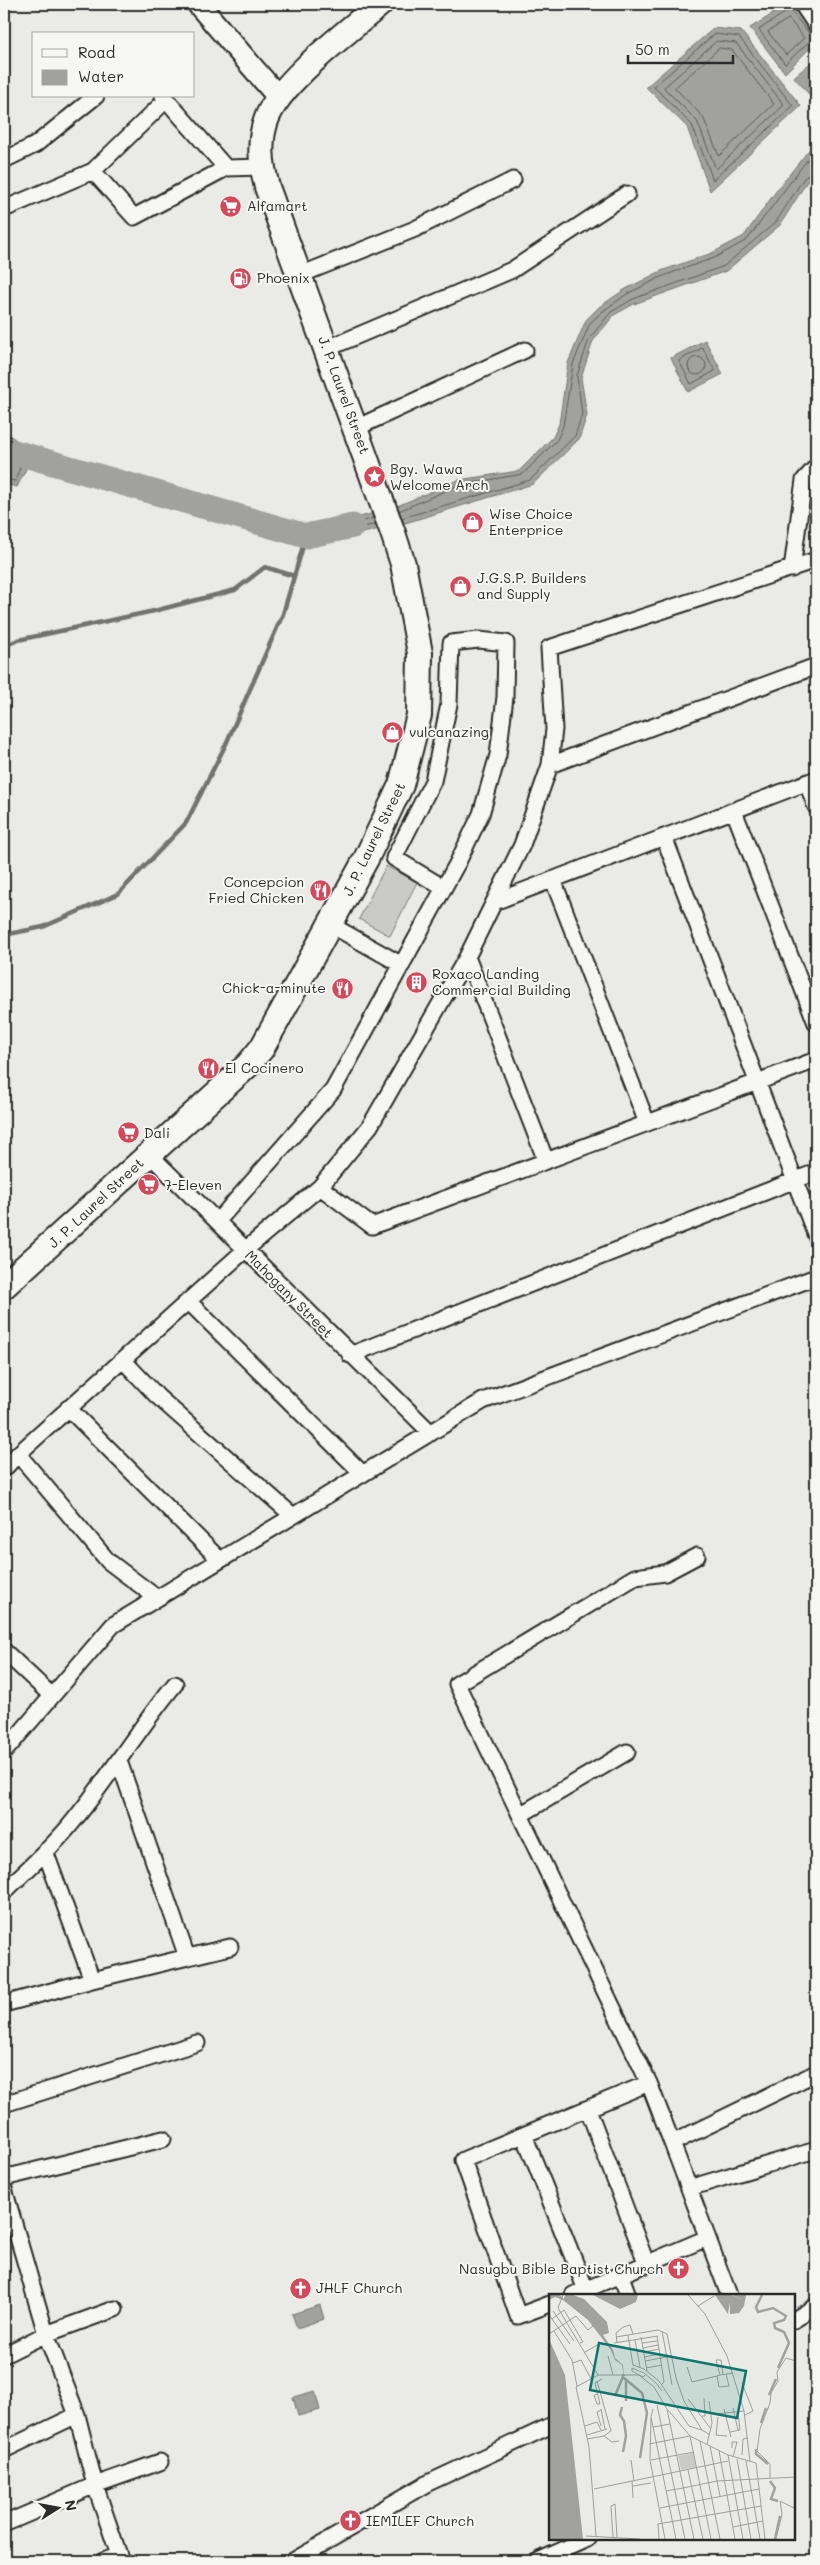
<svg xmlns="http://www.w3.org/2000/svg" width="820" height="2565" viewBox="0 0 820 2565" font-family="Mali,sans-serif">
<style>
.green{fill:#cacac7;stroke:#7a7a79}
.water{fill:#a1a19e;stroke:#727270}
.lines{fill:none;stroke-linecap:round;stroke-linejoin:round}
.shore{stroke:#5a5a59;stroke-width:1}
.stream{stroke:#727270;stroke-width:4.5}
.river{stroke:#a1a19e;stroke-width:25}
.street-casing{stroke:#2b2b2b;stroke-width:19}
.secondary-casing{stroke:#2b2b2b;stroke-width:25}
.primary-casing{stroke:#2b2b2b;stroke-width:28}
.street{stroke:#f6f6f2;stroke-width:15}
.secondary{stroke:#f6f6f2;stroke-width:21}
.primary{stroke:#f6f6f2;stroke-width:24}
.labels{text-anchor:middle;stroke-width:4;stroke-linejoin:round;paint-order:stroke}
.poi-label{font-size:14px;fill:#2b2b2b;stroke:#f6f6f2;text-anchor:start}
.street-label{font-size:14px;fill:#2b2b2b;stroke:#f6f6f2}
.inset-river{fill:none;stroke:#a1a19e;stroke-width:2.5}
.inset-road{fill:none;stroke:#9e9e9b;stroke-width:1}
.view{fill:#0f766e;fill-opacity:0.15;stroke:#0f766e;stroke-width:2.5}
.inset-edge{fill:none;stroke:#2b2b2b;stroke-width:2.5}
</style>
<rect width="100%" height="100%" fill="#eaeae6"/>
<filter id="ink" filterUnits="userSpaceOnUse"><feTurbulence type="fractalNoise" baseFrequency=".02" numOctaves="2"/><feDisplacementMap in="SourceGraphic" scale="10" xChannelSelector="R" yChannelSelector="G"/><feConvolveMatrix kernelMatrix="1 2 1 2 8 2 1 2 1" color-interpolation-filters="sRGB"/></filter>
<g filter="url(#ink)">
<path class="green" d="M386,866L417,882L390,936L359,919Z"/>
<path class="water" d="M789,4L816,34V42L785,73L750,28Z
M714,28L741,31L801,106L710,191L687,127L646,87Z
M816,58V98L814,100L794,77Z
M816,141V173L808,180L780,225L726,271L634,304L614,315L593,341L581,378L587,415L579,439L533,484L405,523L333,540L315,530L395,507L458,480L519,471L553,437L559,424L568,363L586,320L599,307L624,290L661,271L712,253L744,236L777,190Z
M705,340L723,374L688,392L671,358Z
M4,432L21,443L26,469L17,487L4,484Z
M320,2305L324,2319L297,2328L292,2314Z
M315,2391L320,2410L298,2416L293,2397Z"/>
<g class="lines">
<path class="shore" d="M790,10L813,38L785,64L759,30Z
M789,19L804,38L786,55L768,32Z
M715,34L739,37L793,106L713,180L692,125L654,87Z
M717,41L736,43L784,105L716,169L697,121L664,88Z
M720,48L732,50L774,104L719,156L703,117L675,88Z
M703,348L715,371L691,384L679,361Z
M688 366a9 9 0 1 1 18 0a9 9 0 1 1-18 0Z
M4,438L16,446L20,468L15,481L4,479
M399,511L459,485L523,474L557,440L563,426L573,364L590,323L603,311L627,294L663,276L714,258L747,240L816,148
M374,518L340,528L338,531L341,533L376,524
M402,518L530,480L575,436L582,414L577,376L589,339L611,312L633,299L724,266L776,222L804,178L816,170"/>
<path class="stream" d="M4,646L18,640L154,611L235,590L265,567L294,576
M4,935L43,927L118,894L186,823L226,744L283,614L306,536"/>
<path class="river" d="M4,449L306,536L353,526"/>
<defs>
<path id="street" d="M802,4L816,25
M163,96L226,168
M4,160L35,145L96,96
M93,171L134,217L226,168L262,167
M4,209L93,171L166,100
M300,275L415,229L513,180
M326,349L512,270L627,194
M356,428L525,350
M792,569L804,480L816,467
M550,765L816,666
M807,783L816,807
M734,811L816,1023
M664,837L816,1236
M553,880L647,1123
M497,901L816,779
M331,925L402,965
M467,957L546,1161
M149,1154L431,1433
M320,1187L372,1226L816,1060
M223,1215L333,1090L458,862L481,814L498,755L505,697L506,643L479,640L451,643L449,704L433,781L394,858L444,888
M188,1301L363,1474
M350,1355L816,1172
M123,1360L157,1396L293,1516
M68,1408L220,1560
M18,1454L108,1561L157,1598
M4,1469L18,1454L245,1250L320,1187L370,1126L467,957L522,845L550,765L554,729L549,648L816,560
M4,1651L52,1696
M4,1752L113,1625L483,1401L816,1277
M119,1761L187,1957
M520,1815L627,1752
M45,1851L92,1980
M4,1892C26,1870 51,1849 71,1824C108,1779 138,1729 175,1684
M4,2004L92,1980L230,1947
M649,2083L457,1684L635,1577L665,1573L697,1556
M4,2104L197,2043
M588,2109L647,2265
M524,2135L586,2290
M4,2178L163,2139
M689,2188L816,2150
M4,2189L46,2334L77,2415L95,2485L121,2561
M621,2276L628,2295
M573,2295L707,2238
M729,2295L672,2143L816,2073
M550,2304L518,2316L463,2160L649,2083L672,2143
M794,2320L816,2306
M4,2355L46,2334L115,2309
M4,2450L77,2415
M4,2524L95,2485L160,2462
M103,2561L119,2556
M293,2561L426,2484L550,2426
M538,2561L587,2539"/>
<path id="secondary" d="M198,4L279,98"/>
<path id="primary" d="M4,1286L248,1065L262,1048L366,859L401,785L419,715L420,653L403,564L393,533L267,187C261,164 258,141 267,118C281,81 349,31 380,4"/>
</defs>
<use href="#street" class="street-casing"/>
<use href="#secondary" class="secondary-casing"/>
<use href="#primary" class="primary-casing"/>
<use href="#street" class="street"/>
<use href="#secondary" class="secondary"/>
<use href="#primary" class="primary"/>
</g>
</g>
<defs>
<symbol id="supermarket-disc" viewBox="-11 -11 22 22"><circle r="9.5" fill="#d1495b" stroke="#f6f6f2"/><path d="M-6-5.5h2.5l.6 2H6L4.5 2H-2.5L-4.4-4H-6ZM-1.5 3.2a1.3 1.3 0 1 0 .1 0ZM3 3.2a1.3 1.3 0 1 0 .1 0Z" fill="#fff"/></symbol>
<symbol id="fuel-disc" viewBox="-11 -11 22 22"><circle r="9.5" fill="#d1495b" stroke="#f6f6f2"/><path d="M-5.5-6h7V0h2V4h1.3V-2.5L3-4.5l.8-.8L6-3V5H2.5V1h-1V6h-7ZM-4.2-4.7v3.2H.2V-4.7Z" fill="#fff"/></symbol>
<symbol id="sight-disc" viewBox="-11 -11 22 22"><circle r="9.5" fill="#d1495b" stroke="#f6f6f2"/><path d="M0-6L1.8-2.2L6-1.7L2.9 1.2L3.7 5.4L0 3.3L-3.7 5.4L-2.9 1.2L-6-1.7L-1.8-2.2Z" fill="#fff"/></symbol>
<symbol id="shop-disc" viewBox="-11 -11 22 22"><circle r="9.5" fill="#d1495b" stroke="#f6f6f2"/><path d="M-5-2.5h2.3a2.7 3.5 0 0 1 5.4 0H5L5.5 6h-11ZM-1.5-2.5h3a1.5 2.3 0 0 0-3 0Z" fill="#fff"/></symbol>
<symbol id="restaurant-disc" viewBox="-11 -11 22 22"><circle r="9.5" fill="#d1495b" stroke="#f6f6f2"/><path d="M-5-6h1v4h1v-4h1v4h1v-4h1v5L-1.5 .5V6h-2V.5L-5-1ZM5-6V6H3V1.5H1.5Q1.5-4 5-6Z" fill="#fff"/></symbol>
<symbol id="building-disc" viewBox="-11 -11 22 22"><circle r="9.5" fill="#d1495b" stroke="#f6f6f2"/><path d="M-4-6H4V6H1V3H-1V6H-4ZM-2.5-4.3h1.7v1.8h-1.7ZM.8-4.3h1.7v1.8H.8ZM-2.5-1h1.7V.8h-1.7ZM.8-1h1.7V.8H.8Z" fill="#fff"/></symbol>
<symbol id="church-disc" viewBox="-11 -11 22 22"><circle r="9.5" fill="#d1495b" stroke="#f6f6f2"/><path d="M-1.2-6h2.4v3.5h3.3v2.4h-3.3V6h-2.4V-.1h-3.3v-2.4h3.3Z" fill="#fff"/></symbol>
</defs>
<g fill-rule="evenodd">
<use href="#supermarket-disc" x="218" y="194" width="25" height="25"/>
<use href="#fuel-disc" x="228" y="266" width="25" height="25"/>
<use href="#sight-disc" x="362" y="464" width="25" height="25"/>
<use href="#shop-disc" x="460" y="510" width="25" height="25"/>
<use href="#shop-disc" x="448" y="574" width="25" height="25"/>
<use href="#shop-disc" x="380" y="720" width="25" height="25"/>
<use href="#restaurant-disc" x="308" y="878" width="25" height="25"/>
<use href="#building-disc" x="404" y="970" width="25" height="25"/>
<use href="#restaurant-disc" x="330" y="976" width="25" height="25"/>
<use href="#restaurant-disc" x="196" y="1056" width="25" height="25"/>
<use href="#supermarket-disc" x="116" y="1120" width="25" height="25"/>
<use href="#supermarket-disc" x="136" y="1172" width="25" height="25"/>
<use href="#church-disc" x="666" y="2256" width="25" height="25"/>
<use href="#church-disc" x="288" y="2276" width="25" height="25"/>
<use href="#church-disc" x="338" y="2508" width="25" height="25"/>
</g>
<g class="labels">
<g class="poi-label">
<text x="247" y="211">Alfamart</text>
<text x="257" y="283">Phoenix</text>
<text x="390" y="474">Bgy. Wawa<tspan x="390" dy="16">Welcome Arch</tspan></text>
<text x="489" y="519">Wise Choice<tspan x="489" dy="16">Enterprice</tspan></text>
<text x="477" y="583">J.G.S.P. Builders<tspan x="477" dy="16">and Supply</tspan></text>
<text x="409" y="737">vulcanazing</text>
<text x="304" y="887" text-anchor="end">Concepcion<tspan x="304" dy="16">Fried Chicken</tspan></text>
<text x="432" y="979">Roxaco Landing<tspan x="432" dy="16">Commercial Building</tspan></text>
<text x="326" y="993" text-anchor="end">Chick-a-minute</text>
<text x="225" y="1073">El Cocinero</text>
<text x="144" y="1138">Dali</text>
<text x="164" y="1190">7-Eleven</text>
<text x="663" y="2274" text-anchor="end">Nasugbu Bible Baptist Church</text>
<text x="316" y="2293">JHLF Church</text>
<text x="366" y="2526">IEMILEF Church</text>
</g>
<g class="street-label">
<text transform="translate(344 395) rotate(70)" y="5">J. P. Laurel Street</text>
<text transform="translate(374 839) rotate(-64)" y="5">J. P. Laurel Street</text>
<text transform="translate(96 1203) rotate(-43)" y="5">J. P. Laurel Street</text>
<text transform="translate(289 1294) rotate(45)" y="5">Mahogany Street</text>
</g>
</g>
<g transform="translate(549 2294)">
<rect width="246" height="246" fill="#eaeae6"/>
<path d="M144,159L147,173L132,176L129,162Z" fill="#cacac7"/>
<path d="M0,1H11L15,5L16,1H24L35,5L58,28L60,39L54,41L64,56L66,64L74,71L75,84L73,71L66,66L62,56L39,26L14,6L6,3L0,6ZM44,1H89L87,8L71,15ZM166,1H182L195,6L183,1H197L195,12L190,19L181,20V8L179,20ZM0,45L16,81L34,245H0Z" fill="#a1a19e"/>
<path class="inset-river" d="M213,1L207,13L209,18L224,14L237,22L235,26L225,29L226,34L235,38L240,49L229,74M75,84L93,99L98,119L91,164M77,86V107M220,101L227,85M66,102L75,80M73,113L71,121L75,127L77,142L74,158M0,126L19,123M212,129L217,114M207,155V160L219,170M221,187L226,194L222,205L229,207M226,245L231,222"/>
<path class="inset-road" d="M14,1L9,14L49,81H90L105,93L118,115L145,245M139,1L156,20L178,62L195,117L201,168M149,12L165,2M4,17L25,47M0,21L21,50M3,25L15,16L34,48L31,49M5,37L23,66L28,92M113,37L123,91M0,40L27,22L39,36L44,32M79,41L84,71L95,75L110,87L140,132L153,136M108,42L115,88L112,91M67,43L109,36L118,40L127,84L135,107L153,136L161,141M92,43L98,77M86,46L91,73M65,49L109,42M68,49L67,39L74,33L81,31L84,40M93,49L108,47M94,54L109,51M36,58L52,49M95,58L110,55M59,62L64,81M95,63L111,60M167,66L171,81L184,79M167,66H172L174,81M96,67L123,62M24,69L32,66L42,85M138,73L143,88L168,82M97,74L113,71M97,80L94,83L83,77V74L95,79L107,89L113,97M171,81L168,82L170,93L180,92L177,80M48,87L62,137L55,142M193,89L204,117L196,121M49,100L45,101L48,110H51M139,105L162,135M51,110L46,89L53,85M108,111L136,245M184,114L189,136M52,115L56,135M104,115L102,123L127,245M175,115L182,143M119,116L141,142L179,161L207,169L216,245M166,120L195,117M153,122H156L155,104M169,123L167,141L178,142M102,124L101,166L116,245M36,132L48,128L52,136M52,132L48,118L52,116M104,133L121,130M181,138L191,136L189,118M38,141L58,135M38,145L55,142L63,148L70,147M151,147L171,245M100,150L141,142L162,245M158,150L163,129L160,107M161,152L171,202M183,154V148H188L184,163M170,157L186,245M179,161L194,245M193,161L194,145L199,144M188,165L202,245M82,166L85,187M102,166L145,158M197,167L211,245M139,176L154,245M221,184V170L208,157L211,135L221,109L222,99L229,87L228,78L237,64L247,67M83,187L84,204M84,192L102,189M134,194L168,187L247,183M45,195L179,167M117,197L134,194M111,214L210,195M184,233L214,227M37,242L91,245M47,242L40,153L27,93L49,81M64,243L62,212L66,210L68,243M110,245L109,230L212,212M227,245L233,220L231,207L247,215"/>
<path class="view" d="M50,49L197,77L188,124L41,96Z"/>
<rect width="246" height="246" class="inset-edge"/>
</g>
<rect width="820" height="2565" fill="none" stroke="#f6f6f2" stroke-width="20"/>
<rect x="10" y="10" width="800" height="2545" fill="none" stroke="#2b2b2b" stroke-width="2" filter="url(#ink)"/>
<rect x="32" y="32" width="162" height="65" fill="#f6f6f2" stroke="#a5a5a2"/>
<rect x="42" y="49" width="25" height="8" fill="#f6f6f2" stroke="#a5a5a2"/>
<text x="78" y="58" font-size="15" fill="#2b2b2b">Road</text>
<rect x="42" y="70" width="25" height="15" fill="#a1a19e" stroke="#a5a5a2"/>
<text x="78" y="82" font-size="15" fill="#2b2b2b">Water</text>
<g transform="translate(58 2508) rotate(79)" stroke="#f6f6f2" stroke-width="4" paint-order="stroke">
<path d="M0-4L9 19L0 12L-9 19Z" fill="#2b2b2b"/>
<text y="-8" font-size="14" font-weight="bold" text-anchor="middle" fill="#2b2b2b">N</text>
</g>
<path d="M628 55v8h105v-8" fill="none" stroke="#2b2b2b" stroke-width="2.5"/>
<text x="635" y="55" font-size="15" fill="#2b2b2b" stroke="#f6f6f2" stroke-width="4" paint-order="stroke">50 m</text>
</svg>
